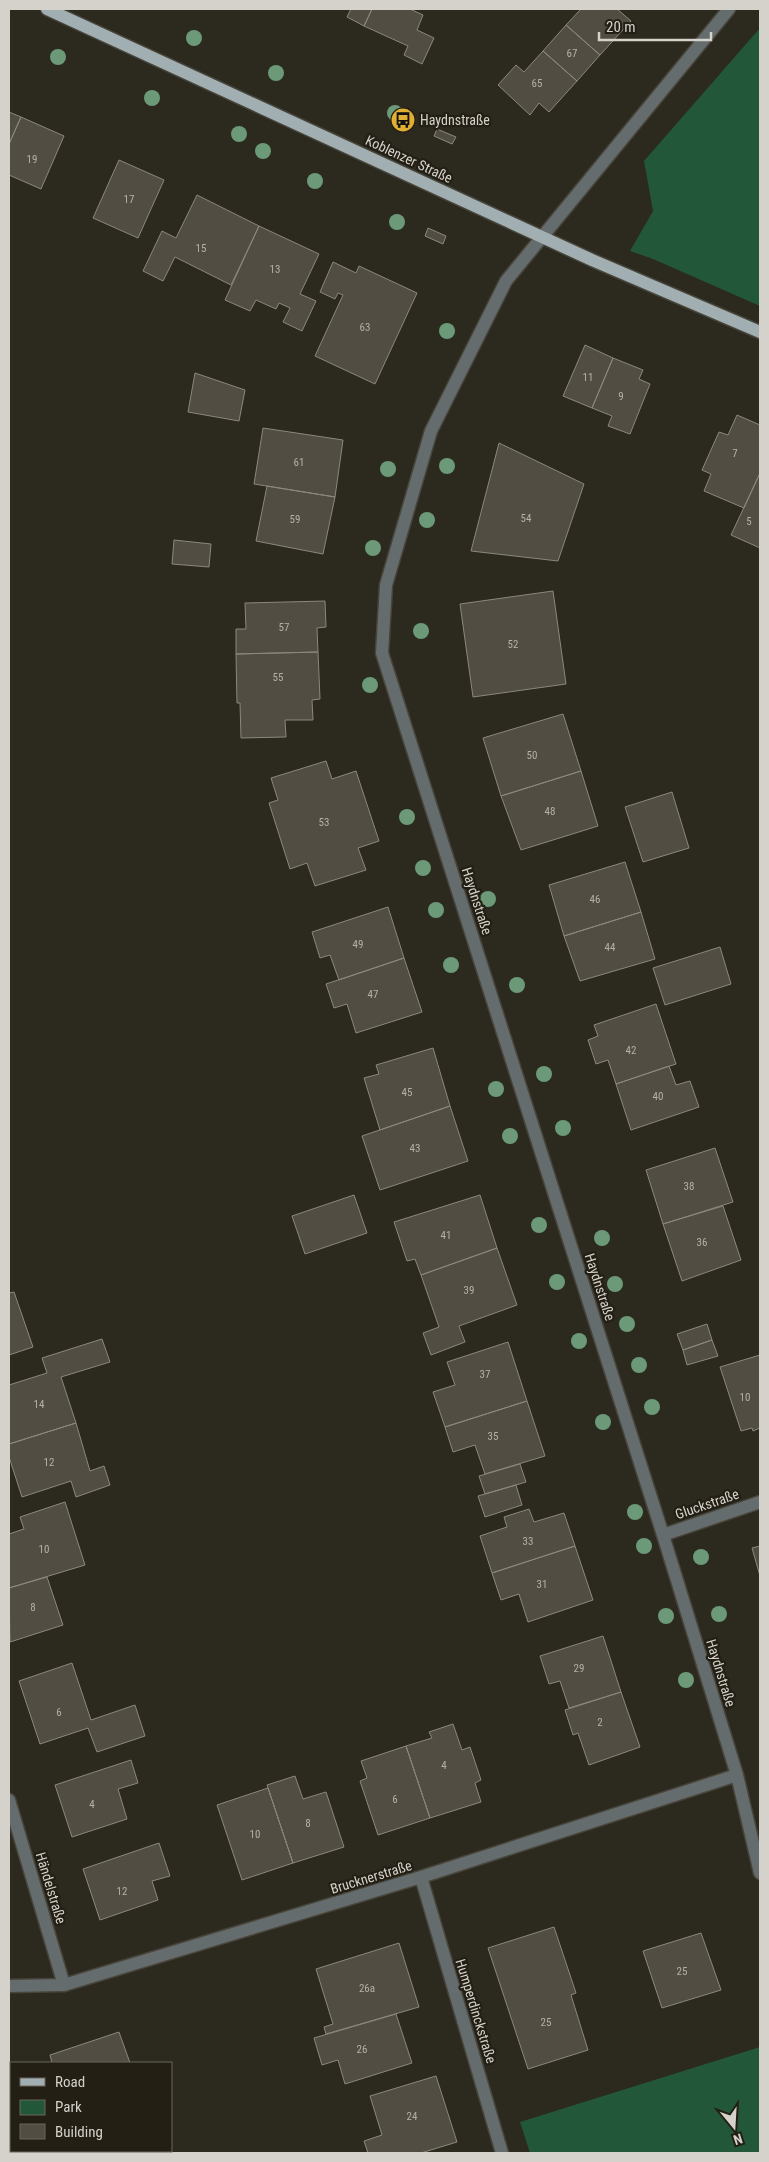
<svg xmlns="http://www.w3.org/2000/svg" width="769" height="2162" viewBox="0 0 769 2162" font-family="'Roboto Condensed',sans-serif">
<style>
.green{fill:#23573a}
.building{fill:#514d42;stroke:#8c887b}
.lines{fill:none;stroke-linecap:round;stroke-linejoin:round}
.minor-casing{stroke:#47443a;stroke-width:15}
.major-casing{stroke:#47443a;stroke-width:15}
.minor{stroke:#656c6d;stroke-width:12}
.major{stroke:#a1afb2;stroke-width:12}
.tree{fill:#6c9a78}
.labels{text-anchor:middle;stroke-width:4.5;stroke-linejoin:round;paint-order:stroke}
.number-label{font-size:11px;fill:#b3b1a9}
.poi-label{font-size:14px;fill:#d4d2cb;stroke:#231f15;text-anchor:start}
.street-label{font-size:14px;fill:#d4d2cb;stroke:#231f15}
</style>
<rect width="100%" height="100%" fill="#2c291e"/>
<path class="green" d="M760,28V306L653,259L630,251L653,211L644,161Z
M760,2047V2153H530L520,2122Z"/>
<path class="building" d="M351,9H372L364,26L347,17Z
M372,9H410L423,15L417,30L434,38L422,64L404,55L408,46L364,26Z
M581,9H617L631,21L600,55L566,25Z
M566,25L600,55L577,81L543,51Z
M543,51L577,81L549,112L539,103L530,115L498,85L516,65L524,72Z
M9,112L21,117L9,144Z
M21,117L64,136L41,189L9,175V144Z
M437,129L456,137L452,144L434,136Z
M119,160L164,180L138,238L93,218Z
M197,195L259,226L231,285L175,257L163,281L143,271L162,231L176,238Z
M259,226L319,254L300,294L316,301L302,331L283,322L290,308L279,303L276,309L256,300L250,311L225,300Z
M428,228L446,236L443,244L425,236Z
M333,262L356,273L359,266L417,293L375,384L315,356L343,295L338,293L335,299L320,292Z
M585,345L613,358L592,408L563,396Z
M613,358L643,370L639,379L650,384L630,434L608,426L612,416L592,408Z
M195,373L245,390L239,421L188,412Z
M737,415L760,425V473L744,508L704,491L711,474L702,470L719,432L728,435Z
M263,428L343,440L335,497L254,484Z
M499,443L584,484L558,561L471,551Z
M760,473V548L731,535Z
M267,486L335,497L323,554L256,541Z
M174,540L211,544L209,567L172,564Z
M553,591L566,684L473,697L460,604Z
M325,601L326,627L317,628L318,652L236,654V629H246L245,603Z
M318,652L320,699L312,700L313,720H285L286,737L241,738L240,703H237L236,654Z
M563,714L581,771L501,796L483,738Z
M326,761L332,779L356,771L379,841L358,848L366,870L315,886L307,863L290,869L269,803L278,800L271,778Z
M581,771L598,826L521,850L501,796Z
M672,792L689,848L643,862L625,807Z
M625,862L641,912L564,936L549,885Z
M388,907L404,958L339,980L330,955L320,958L312,932Z
M641,912L655,959L580,981L564,936Z
M720,947L731,984L665,1005L653,968Z
M404,958L422,1012L356,1033L347,1004L334,1008L326,984Z
M656,1004L676,1064L616,1084L608,1060L596,1064L588,1040L598,1036L594,1025Z
M433,1048L450,1106L380,1130L364,1078L379,1074L376,1065Z
M669,1066L676,1085L690,1081L699,1107L631,1130L616,1084Z
M450,1106L468,1161L380,1190L362,1136Z
M715,1148L733,1202L663,1224L646,1170Z
M354,1195L367,1233L305,1254L292,1216Z
M480,1195L497,1248L421,1275L415,1259L407,1261L394,1222Z
M723,1206L741,1260L682,1281L663,1224Z
M497,1248L517,1305L459,1326L465,1342L431,1355L423,1333L439,1327L421,1275Z
M14,1292L33,1347L9,1355V1293Z
M707,1324L712,1340L683,1350L677,1334Z
M102,1339L110,1362L61,1377L76,1423L9,1444V1385L47,1373L42,1358Z
M712,1340L718,1356L687,1365L683,1350Z
M508,1342L527,1401L445,1427L433,1392L455,1385L447,1362Z
M760,1355V1428L753,1431L752,1428L741,1431L720,1367Z
M527,1401L545,1456L485,1474L475,1445L453,1452L445,1427Z
M76,1423L90,1471L104,1466L110,1485L76,1497L71,1481L22,1497L9,1457V1444Z
M520,1464L526,1482L485,1494L479,1476Z
M516,1485L522,1505L485,1517L478,1496Z
M65,1502L85,1565L9,1588V1534L24,1529L20,1517Z
M529,1509L534,1522L564,1513L575,1546L492,1573L480,1536L507,1527L504,1517Z
M575,1546L593,1600L528,1622L519,1594L501,1600L492,1573Z
M760,1546V1576L752,1548Z
M47,1577L63,1625L10,1642L9,1588Z
M603,1636L621,1692L569,1708L560,1681L549,1684L540,1656Z
M72,1663L91,1720L135,1705L145,1736L97,1752L88,1728L40,1744L19,1681Z
M621,1692L640,1747L589,1765L578,1733L573,1735L565,1710Z
M453,1724L462,1750L470,1747L481,1780L475,1783L481,1802L430,1818L406,1746L432,1738L429,1732Z
M406,1746L430,1818L378,1835L360,1781L367,1778L361,1761Z
M131,1760L138,1783L118,1789L127,1819L72,1837L55,1785Z
M295,1776L303,1799L326,1792L344,1847L293,1863L267,1785Z
M268,1788L293,1863L242,1880L217,1805Z
M159,1843L170,1876L152,1881L158,1900L100,1920L83,1869Z
M554,1927L576,1993L571,1995L588,2050L528,2069L488,1948Z
M701,1933L721,1990L662,2008L643,1951Z
M399,1943L419,2007L326,2034L324,2027L333,2024L316,1969Z
M396,2014L412,2063L345,2084L338,2060L322,2065L314,2038Z
M119,2032L130,2063H52L50,2055Z
M436,2076L457,2142L421,2153H368L364,2141L382,2135L370,2096Z"/>
<g class="lines">
<defs>
<path id="minor" d="M729,9L506,281L431,431L386,585L382,653L663,1535L737,1775L760,1873
M663,1535L760,1502
M9,1800L64,1985
M421,1877L502,2153
M9,1986L64,1985L421,1877L737,1775"/>
<path id="major" d="M47,9L592,260L760,332"/>
</defs>
<use href="#minor" class="minor-casing"/>
<use href="#major" class="major-casing"/>
<use href="#minor" class="minor"/>
<use href="#major" class="major"/>
</g>
<g class="tree">
<circle cx="194" cy="38" r="8"/>
<circle cx="58" cy="57" r="8"/>
<circle cx="276" cy="73" r="8"/>
<circle cx="152" cy="98" r="8"/>
<circle cx="395" cy="113" r="8"/>
<circle cx="239" cy="134" r="8"/>
<circle cx="263" cy="151" r="8"/>
<circle cx="315" cy="181" r="8"/>
<circle cx="397" cy="222" r="8"/>
<circle cx="447" cy="331" r="8"/>
<circle cx="447" cy="466" r="8"/>
<circle cx="388" cy="469" r="8"/>
<circle cx="427" cy="520" r="8"/>
<circle cx="373" cy="548" r="8"/>
<circle cx="421" cy="631" r="8"/>
<circle cx="370" cy="685" r="8"/>
<circle cx="407" cy="817" r="8"/>
<circle cx="423" cy="868" r="8"/>
<circle cx="488" cy="899" r="8"/>
<circle cx="436" cy="910" r="8"/>
<circle cx="451" cy="965" r="8"/>
<circle cx="517" cy="985" r="8"/>
<circle cx="544" cy="1074" r="8"/>
<circle cx="496" cy="1089" r="8"/>
<circle cx="563" cy="1128" r="8"/>
<circle cx="510" cy="1136" r="8"/>
<circle cx="539" cy="1225" r="8"/>
<circle cx="602" cy="1238" r="8"/>
<circle cx="557" cy="1282" r="8"/>
<circle cx="615" cy="1284" r="8"/>
<circle cx="627" cy="1324" r="8"/>
<circle cx="579" cy="1341" r="8"/>
<circle cx="639" cy="1365" r="8"/>
<circle cx="652" cy="1407" r="8"/>
<circle cx="603" cy="1422" r="8"/>
<circle cx="635" cy="1512" r="8"/>
<circle cx="644" cy="1546" r="8"/>
<circle cx="701" cy="1557" r="8"/>
<circle cx="719" cy="1614" r="8"/>
<circle cx="666" cy="1616" r="8"/>
<circle cx="686" cy="1680" r="8"/>
</g>
<defs>
<symbol id="bus-disc" viewBox="-11 -11 22 22"><circle r="9.5" fill="#e0af34" stroke="#231f15"/><path d="M-5-6H5V4H4V6H2V4H-2V6H-4V4H-5ZM-3.5-4V0h7V-4ZM-3.5 1.2v1.5H-2V1.2ZM2 1.2v1.5H3.5V1.2Z" fill="#111"/></symbol>
</defs>
<g fill-rule="evenodd">
<use href="#bus-disc" x="389" y="106" width="28" height="28"/>
</g>
<g class="labels">
<g class="number-label">
<text x="572" y="57">67</text>
<text x="537" y="87">65</text>
<text x="32" y="163">19</text>
<text x="129" y="203">17</text>
<text x="201" y="252">15</text>
<text x="275" y="273">13</text>
<text x="365" y="331">63</text>
<text x="588" y="381">11</text>
<text x="621" y="400">9</text>
<text x="735" y="457">7</text>
<text x="299" y="466">61</text>
<text x="526" y="522">54</text>
<text x="295" y="523">59</text>
<text x="749" y="525">5</text>
<text x="284" y="631">57</text>
<text x="513" y="648">52</text>
<text x="278" y="681">55</text>
<text x="532" y="759">50</text>
<text x="550" y="815">48</text>
<text x="324" y="826">53</text>
<text x="595" y="903">46</text>
<text x="358" y="948">49</text>
<text x="610" y="951">44</text>
<text x="373" y="998">47</text>
<text x="631" y="1054">42</text>
<text x="407" y="1096">45</text>
<text x="658" y="1100">40</text>
<text x="415" y="1152">43</text>
<text x="689" y="1190">38</text>
<text x="446" y="1239">41</text>
<text x="702" y="1246">36</text>
<text x="469" y="1294">39</text>
<text x="485" y="1378">37</text>
<text x="745" y="1401">10</text>
<text x="39" y="1408">14</text>
<text x="493" y="1440">35</text>
<text x="49" y="1466">12</text>
<text x="528" y="1545">33</text>
<text x="44" y="1553">10</text>
<text x="542" y="1588">31</text>
<text x="33" y="1611">8</text>
<text x="579" y="1672">29</text>
<text x="59" y="1716">6</text>
<text x="600" y="1726">2</text>
<text x="444" y="1769">4</text>
<text x="395" y="1803">6</text>
<text x="92" y="1808">4</text>
<text x="308" y="1827">8</text>
<text x="255" y="1838">10</text>
<text x="122" y="1895">12</text>
<text x="682" y="1975">25</text>
<text x="367" y="1992">26a</text>
<text x="546" y="2026">25</text>
<text x="362" y="2053">26</text>
<text x="412" y="2120">24</text>
</g>
<g class="poi-label">
<text x="420" y="125">Haydnstraße</text>
</g>
<g class="street-label">
<text transform="translate(409 159) rotate(25)" y="5">Koblenzer Straße</text>
<text transform="translate(477 901) rotate(72)" y="5">Haydnstraße</text>
<text transform="translate(600 1287) rotate(72)" y="5">Haydnstraße</text>
<text transform="translate(707 1504) rotate(-19)" y="5">Gluckstraße</text>
<text transform="translate(721 1673) rotate(73)" y="5">Haydnstraße</text>
<text transform="translate(371 1877) rotate(-17)" y="5">Brucknerstraße</text>
<text transform="translate(51 1888) rotate(73)" y="5">Händelstraße</text>
<text transform="translate(476 2011) rotate(73)" y="5">Humperdinckstraße</text>
</g>
</g>
<rect width="769" height="2162" fill="none" stroke="#d4d2cb" stroke-width="20"/>
<rect x="10" y="2062" width="162" height="90" fill="#231f15" stroke="#6a675e"/>
<rect x="20" y="2078" width="25" height="8" fill="#a1afb2" stroke="#6a675e"/>
<text x="55" y="2087" font-size="15" fill="#d4d2cb">Road</text>
<rect x="20" y="2100" width="25" height="15" fill="#23573a" stroke="#6a675e"/>
<text x="55" y="2112" font-size="15" fill="#d4d2cb">Park</text>
<rect x="20" y="2124" width="25" height="15" fill="#514d42" stroke="#6a675e"/>
<text x="55" y="2137" font-size="15" fill="#d4d2cb">Building</text>
<g transform="translate(734 2127) rotate(162)" stroke="#231f15" stroke-width="4" paint-order="stroke">
<path d="M0-4L9 19L0 12L-9 19Z" fill="#d4d2cb"/>
<text y="-8" font-size="14" font-weight="bold" text-anchor="middle" fill="#d4d2cb">N</text>
</g>
<path d="M599 32v8h112v-8" fill="none" stroke="#d4d2cb" stroke-width="2.5"/>
<text x="606" y="32" font-size="15" fill="#d4d2cb" stroke="#231f15" stroke-width="4" paint-order="stroke">20 m</text>
</svg>
